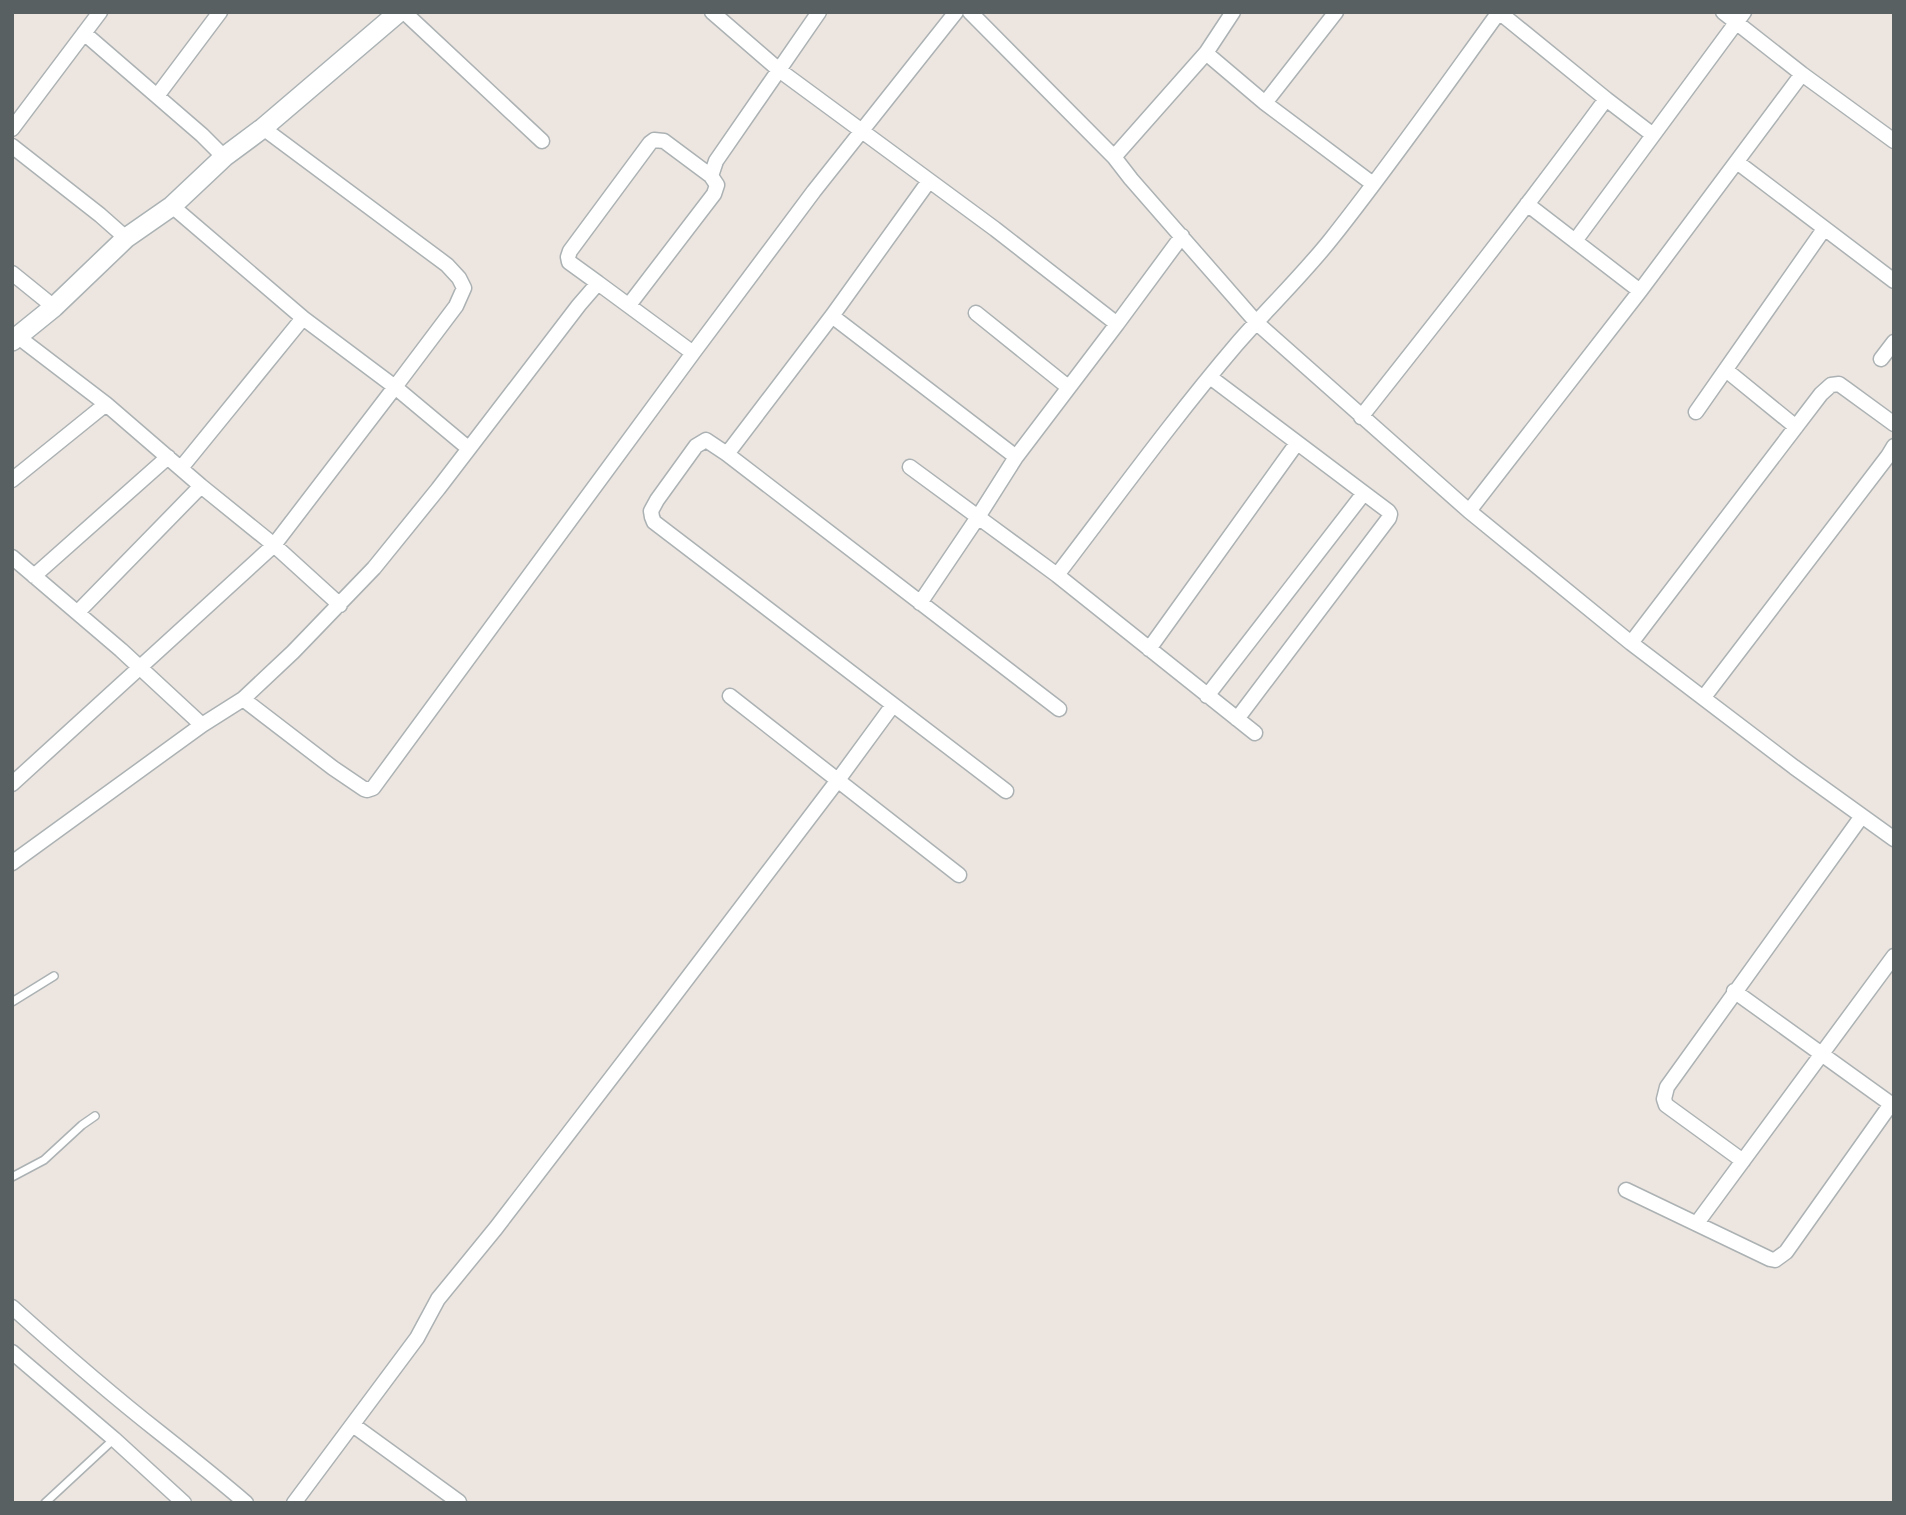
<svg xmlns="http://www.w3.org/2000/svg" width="1906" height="1515" viewBox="0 0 1906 1515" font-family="'Varela Round',sans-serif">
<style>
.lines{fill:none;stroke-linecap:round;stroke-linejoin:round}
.lane-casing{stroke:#acb2b3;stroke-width:10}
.street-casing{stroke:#acb2b3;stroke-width:17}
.secondary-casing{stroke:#abb2b4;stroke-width:22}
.lane{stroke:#fff;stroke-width:7}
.street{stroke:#fff;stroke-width:14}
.secondary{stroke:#fff;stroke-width:19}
</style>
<rect width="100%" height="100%" fill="#ece5e0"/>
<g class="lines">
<defs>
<path id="lane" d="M12,1002L54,976
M12,1177L44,1160L82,1125L95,1116
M45,1503L114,1439"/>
<path id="street" d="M404,12L542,141
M712,12L779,70L995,229L1117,324L1016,457L978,517L1057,575L1255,733
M970,12L1114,157L1131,179L1257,323L1469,511L1631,643L1794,767L1894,839
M1723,12L1802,74L1894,141
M84,33L202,135L224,157
M1206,53L1265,103L1373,184
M157,96L220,12
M1606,99L1653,135
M1265,103L1336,12
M263,128L447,265L459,278L464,288L456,306L395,387L468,448
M12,129L100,12
M12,146L100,215L126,238
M1114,157L1206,53L1233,12
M1737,162L1894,281
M1527,204L1640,291
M172,206L303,318
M1575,241L1744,12
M12,273L54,307
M598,283L569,262L568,257L570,251L650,143L654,140L664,141L711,176
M629,305L714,194L717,185L711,176L716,161L819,12
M976,313L1068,387
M832,316L1016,457
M1117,324L1182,236
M17,336L106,404L201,486L274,545L340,605
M1881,359L1894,342
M1726,370L1796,427
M1696,412L1824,229
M1361,417C1444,312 1527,207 1606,99L1499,12
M727,454L832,316L929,181
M910,467L978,517L920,603
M12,480L106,404
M1469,511L1640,291L1802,74
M12,557L121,650L202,725L12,863
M1057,575C1116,498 1173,419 1236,345C1267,309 1302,276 1332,238C1390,165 1444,88 1499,12
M34,576L168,457
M78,612L201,486
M1631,643L1821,394L1831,385L1839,384L1846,389L1894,424
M1149,649L1297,443
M730,696L959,875
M1207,696L1364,493L1210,377
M1704,697L1888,456L1894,446
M243,699L333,768L364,789L367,790L373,788L693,353
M1237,719L1389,518L1390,514L1388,511L1364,493
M202,725L243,699L293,652L374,568L438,489L579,305L598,283L693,353L814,191L956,12
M12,784L274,545L395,387L303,318L181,468
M1006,791L654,522L652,517L651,511L657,500L696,446L706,440L727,454L1059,709
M1743,1161L1666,1105L1664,1099L1667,1087L1862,816
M1626,1190L1770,1259L1775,1260L1786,1252L1891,1104L1734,991
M1697,1223L1894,956
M12,1307C60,1350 108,1392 159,1432C188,1455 217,1478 246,1503
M12,1352L114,1439L184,1503
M353,1425L459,1502
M294,1503L417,1338L438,1299L496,1228L661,1013L838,780L893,705"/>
<path id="secondary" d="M12,341L54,307L126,238L172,206L224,157L263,128L399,12"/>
</defs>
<use href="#lane" class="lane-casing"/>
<use href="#street" class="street-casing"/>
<use href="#secondary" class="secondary-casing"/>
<use href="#lane" class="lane"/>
<use href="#street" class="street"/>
<use href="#secondary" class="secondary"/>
</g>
<rect width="1906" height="1515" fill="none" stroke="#596061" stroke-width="28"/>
</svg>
